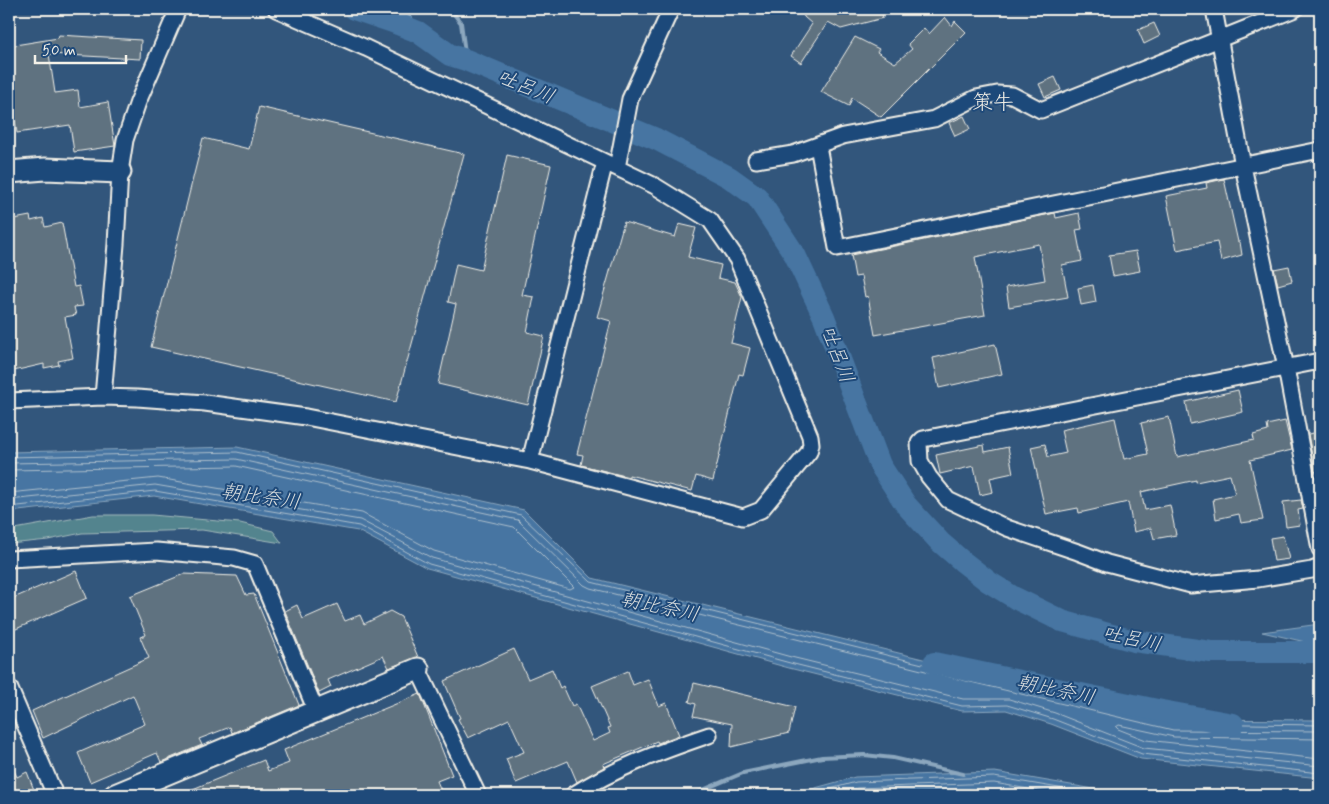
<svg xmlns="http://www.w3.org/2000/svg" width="1329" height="804" viewBox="0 0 1329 804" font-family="Mynerve,'Klee One',sans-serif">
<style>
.green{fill:#53848e;stroke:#a4babb}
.water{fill:#4675a2;stroke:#8ca7be}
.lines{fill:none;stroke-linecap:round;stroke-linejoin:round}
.shore{stroke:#aebfcc;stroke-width:1}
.stream{stroke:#8ca7be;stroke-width:4}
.river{stroke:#4675a2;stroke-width:22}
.building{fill:#5f7280;stroke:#f4f1e8}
.street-casing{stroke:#f4f1e8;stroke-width:19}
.secondary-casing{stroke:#f4f1e8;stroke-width:25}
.street{stroke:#1f4a7a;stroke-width:15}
.secondary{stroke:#1f4a7a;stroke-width:21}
.labels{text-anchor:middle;stroke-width:4;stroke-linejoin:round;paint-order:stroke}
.water-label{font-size:20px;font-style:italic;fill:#dadede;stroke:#1f4a7a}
.quarter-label{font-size:21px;fill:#f4f1e8;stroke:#1f4a7a}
</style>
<rect width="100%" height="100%" fill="#32567c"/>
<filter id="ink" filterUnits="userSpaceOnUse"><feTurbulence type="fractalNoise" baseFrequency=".02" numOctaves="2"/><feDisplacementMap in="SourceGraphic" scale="10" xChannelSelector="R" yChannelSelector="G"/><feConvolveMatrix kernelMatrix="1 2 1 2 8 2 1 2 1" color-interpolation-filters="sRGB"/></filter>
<g filter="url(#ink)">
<path class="green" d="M93,515H152L240,523L273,531L282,543L202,530L82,533L48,540L9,544V530Z"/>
<path class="water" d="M237,447L524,510L592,578L964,669L1175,719L1320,720V778L1141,759L1051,724L1006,710L962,711L789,668L427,568L358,531L154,496L9,512V452Z
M1320,624V642L1310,643L1262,632Z
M995,772L1129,795H790L855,777Z"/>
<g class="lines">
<path class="shore" d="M9,457L237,452L521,515L591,582L963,674L1174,723L1320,725
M9,463L236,459L518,520L584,585L590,588L962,680L1173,730L1320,731
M9,470L236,466L514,527L574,587L570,589L434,551L362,513L158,478L9,493
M9,500L155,485L360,520L432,558L791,657L963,699H1009L1055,713L1144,748L1320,766
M9,507L155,491L359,526L429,564L790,663L962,706L1007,705L1053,719L1142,754L1320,773
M1320,739L1174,737L1119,725L1116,727L1118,729L1146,740L1320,759
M808,795L856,782L994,777L1100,795
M831,795L857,788L994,783L1063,795
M864,795L993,791L1019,795"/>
<path class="stream" d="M406,9L418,32
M450,9L461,23L466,60
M691,795L743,773L822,757L864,755L893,758L963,774"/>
<path class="river" d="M354,9L393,22L418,32L450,55L466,60L656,139L729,177L757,197L795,255L824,317L880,465L906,505L940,542L962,561L989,582L1015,598L1062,621L1134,641L1211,652H1320
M934,663L1162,711L1233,724"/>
</g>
<path class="building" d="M802,9H881L883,18L841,29L828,22L801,63L791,56L812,24L804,17Z
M945,17L952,26L955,21L966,32L881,117L852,98L849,106L821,92L855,37L879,49L877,52L895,63L912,49L908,44L924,28L929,34Z
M1154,23L1160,36L1144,44L1138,30Z
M59,35L141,40L140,59L49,54L55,93L78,90L80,107L108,102L115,146L74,152L70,125L17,133L14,115L9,116V46L58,38Z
M1055,77L1061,90L1045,97L1039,84Z
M259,107L464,154L396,402L151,347L203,138L249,149Z
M964,116L970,129L955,136L949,123Z
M507,155L551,165L522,295L534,297L527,332L544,336L528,405L438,384L456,304L448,302L456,264L481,270Z
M1224,179L1238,242H1240L1242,255L1221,261L1217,242L1177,250L1166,196L1207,188L1206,183Z
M1055,213L1056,218L1079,213L1082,229L1076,230L1082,261L1062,265L1068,297L1009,307L1006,287L1045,280L1039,244L975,257L985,315L875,335L868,296L865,297L861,276L855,277L851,255Z
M30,216L31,221L43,218L45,227L62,223L74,287L79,286L83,306L74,307L76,315L65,317L73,358L58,361L59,365L44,368V364L9,372V220Z
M624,222L675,237L679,224L696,228L688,257L721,265L718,278L735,282L742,297L731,343L750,348L743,375L739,374L713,481L696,476L692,491L629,475V477L581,465L583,455L577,454L611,321L597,317Z
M1136,251L1140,271L1113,276L1109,255Z
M1289,266L1292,281L1278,285L1274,269Z
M1093,285L1096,302L1081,305L1078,288Z
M995,344L1002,374L939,388L933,358Z
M1238,390L1243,412L1190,424L1186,402Z
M1169,417L1177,457L1254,440L1253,435L1268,431L1267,425L1285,421L1292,450L1250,460L1263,520L1241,523L1239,514L1216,519L1213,499L1235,494L1230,475L1196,482V480L1141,492L1145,510L1170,505L1176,535L1154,539L1151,528L1134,532L1128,502L1079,513L1078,508L1046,514L1031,447L1045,444L1048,457L1066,453L1061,430L1115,418L1124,459L1148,454L1141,423Z
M1320,432V472H1315L1308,434Z
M984,445L985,452L1008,447L1013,473L990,478L993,492L980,495L974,466L940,474L936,455Z
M1301,500L1303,509L1298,510L1300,525L1286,527L1283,502Z
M1283,536L1289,559L1274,561L1270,538Z
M76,571L87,598L9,632V600Z
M184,574L237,576L246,595L254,594L299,705L232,733L230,727L199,739L202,745L161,762L157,753L90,782L78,753L145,724L133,695L43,738L32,711L149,658L140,637L146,635L130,596Z
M337,604L345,621L360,615L364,624L390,611L401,617L418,657L389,668L383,656L328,680L331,687L319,693L285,611L297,605L303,619Z
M514,649L528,679L552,669L560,688L563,686L572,706L576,704L593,741L610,733L608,728L610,727L592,686L628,671L633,685L648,679L659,706L666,703L679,735L658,743L657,741L603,764L604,767L577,782L568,761L516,783L506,759L524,752L509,719L468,738L458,719L460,718L444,681Z
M694,683L795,707L789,733L731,747L732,724L693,716L696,704L689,702Z
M420,694L452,775L437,781L443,795H178L264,760L268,771L289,763L284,750Z
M9,759L17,777L27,772L36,795H9Z"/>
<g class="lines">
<defs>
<path id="street" d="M1214,9L1243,166L1286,368L1320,549
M818,146L837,248L1320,150
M756,160L793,154L843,136L934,119L976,98L997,94L1012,95L1041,110L1295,9
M617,168L630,99L671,9
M1320,361L923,439L919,443L920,461L929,477L948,500L1007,528L1078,552L1107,563L1191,585L1258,579L1312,570L1320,567
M103,397L116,244L120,172L125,140L138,102L178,9
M9,401L103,397L137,398L205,403L306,417L530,461L743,517L761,510L809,452L811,444L810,436L737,259L710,220L655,186L366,48L276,9
M530,461L605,162
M9,559L156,551L234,558L255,564L316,711
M418,669L478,795
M9,687L55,795
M573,795C615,768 662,751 709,735"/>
<path id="secondary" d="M9,172L45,169L120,172
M115,795L418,669"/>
</defs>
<use href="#street" class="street-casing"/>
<use href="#secondary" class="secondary-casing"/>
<use href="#street" class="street"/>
<use href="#secondary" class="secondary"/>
</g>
</g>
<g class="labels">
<g class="water-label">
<text transform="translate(526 86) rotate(22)" y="7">吐呂川</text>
<text transform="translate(838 354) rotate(69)" y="7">吐呂川</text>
<text transform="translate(261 496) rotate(8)" y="7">朝比奈川</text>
<text transform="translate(660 606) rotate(12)" y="7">朝比奈川</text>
<text transform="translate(1132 638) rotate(12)" y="7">吐呂川</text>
<text transform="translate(1056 689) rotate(12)" y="7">朝比奈川</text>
</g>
<g class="quarter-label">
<text x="993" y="109">策牛</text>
</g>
</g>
<rect width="1329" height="804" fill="none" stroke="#1f4a7a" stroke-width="30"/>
<rect x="15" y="15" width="1299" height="774" fill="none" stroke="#f4f1e8" stroke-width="2" filter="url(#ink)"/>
<path d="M35 55v8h91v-8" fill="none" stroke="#f4f1e8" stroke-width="2.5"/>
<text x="42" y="55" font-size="15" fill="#f4f1e8" stroke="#1f4a7a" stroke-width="4" paint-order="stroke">50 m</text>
</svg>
